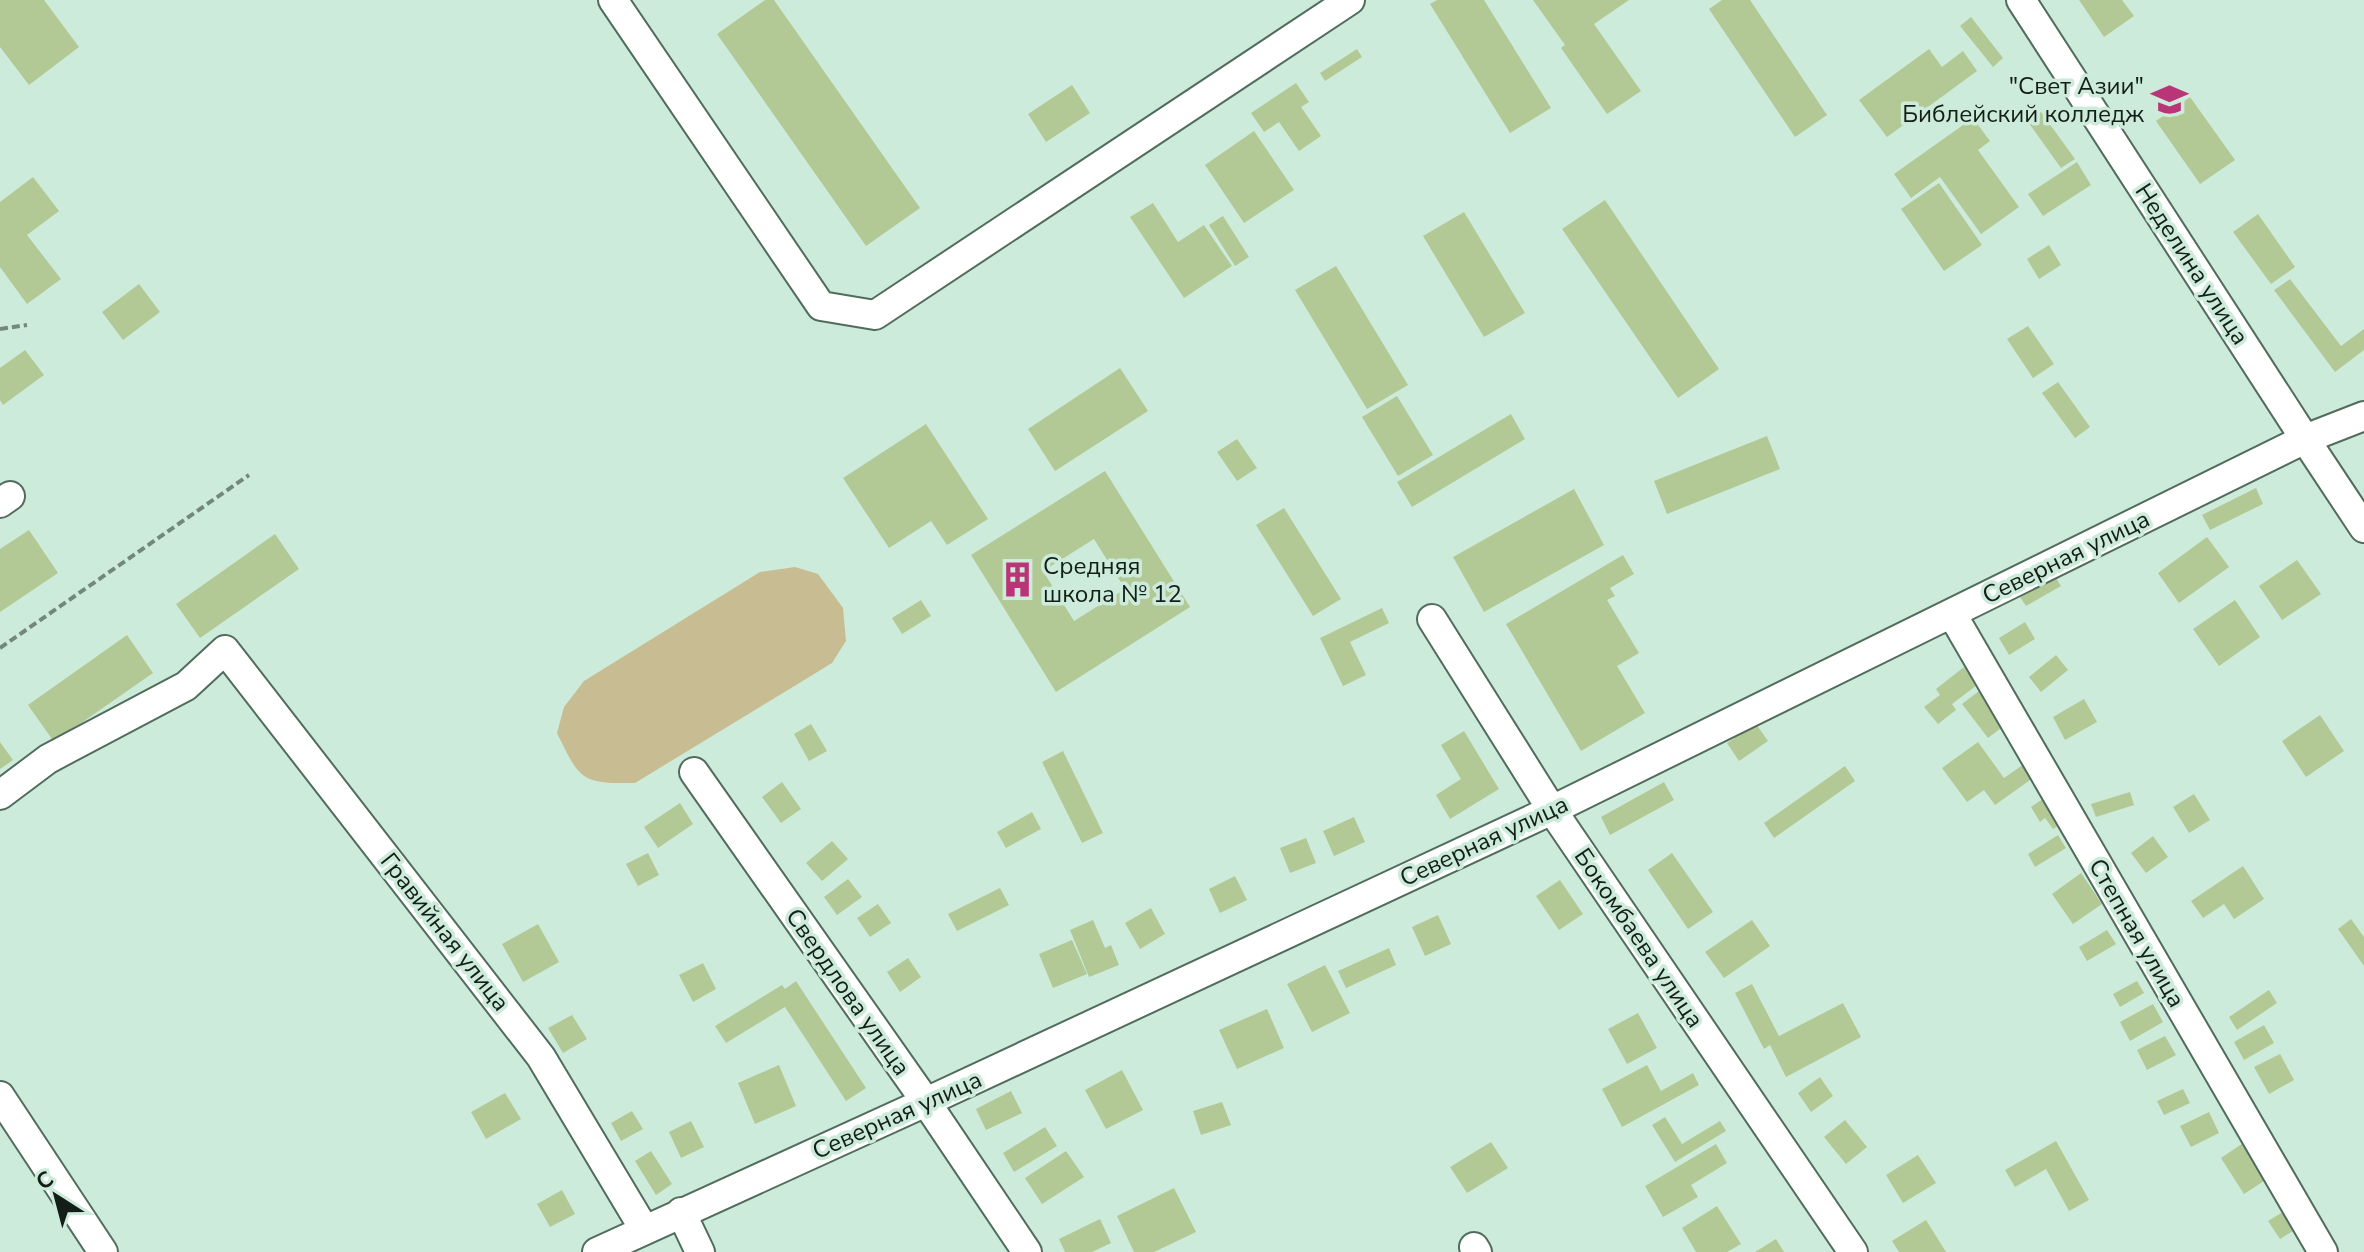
<svg xmlns="http://www.w3.org/2000/svg" width="2364" height="1252" viewBox="0 0 2364 1252" font-family="'Nunito Sans',sans-serif">
<style>
.green{fill:#c8bc92}
.building{fill:#b2c996;fill-rule:evenodd}
.lines{fill:none;stroke-linecap:round;stroke-linejoin:round}
.minor-casing{stroke:#516c5d;stroke-width:32}
.path{stroke:#73887c;stroke-width:4;stroke-dasharray:8 4;stroke-linecap:butt}
.minor{stroke:#fff;stroke-width:28}
.labels{text-anchor:middle;stroke-width:7;stroke-linejoin:round;paint-order:stroke}
.poi-label{font-size:24px;fill:#131e18;stroke:#cdebda;text-anchor:end}
.street-label{font-size:24px;fill:#131e18;stroke:#cdebda}
</style>
<rect width="100%" height="100%" fill="#cdebda"/>
<path class="green" d="M795,567L818,574L843,608L846,641L832,663L635,783C581,784 580,780 557,733L564,707L584,681L760,572Z"/>
<path class="building" d="M0,0H44L79,47L29,85L0,47Z
M765,0H774L920,208L866,246L717,34Z
M1437,0H1484L1551,108L1510,133L1430,4Z
M1533,0H1629L1594,24L1641,91L1607,114L1561,48L1565,45Z
M1722,0H1750L1827,115L1795,137L1709,9Z
M2079,0H2122L2134,16L2104,37Z
M1971,17L2003,58L1993,67L1960,26Z
M1357,49L1362,57L1325,81L1320,73Z
M1929,49L1942,67L1963,51L1977,71L1887,137L1859,100Z
M1296,83L1309,102L1301,107L1321,136L1299,151L1279,122L1264,132L1251,113Z
M1072,85L1090,113L1046,142L1028,114Z
M2190,97L2235,160L2200,184L2156,121Z
M2041,112L2075,159L2061,168L2028,122Z
M1973,118L1990,141L1978,150L2019,207L1981,234L1940,177L1911,198L1894,174Z
M1254,131L1294,190L1244,223L1205,165Z
M2077,162L2091,185L2043,216L2028,194Z
M33,177L59,211L27,235L61,279L27,304L0,267V202Z
M1939,183L1982,245L1944,271L1901,209Z
M1605,200L1719,369L1678,398L1562,229Z
M1153,203L1178,242L1204,225L1232,266L1184,298L1130,217Z
M1464,212L1525,313L1484,337L1423,236Z
M2258,214L2295,267L2271,284L2233,232Z
M1223,216L1249,257L1235,266L1209,225Z
M2049,245L2061,265L2039,279L2027,259Z
M1336,266L1408,385L1367,409L1295,290Z
M2290,279L2341,346L2364,329V350L2335,372L2274,290Z
M139,284L160,312L123,340L102,312Z
M2028,326L2054,364L2033,378L2007,339Z
M25,350L44,375L3,405L0,400V368Z
M1120,368L1148,411L1055,471L1028,429Z
M2058,382L2090,427L2075,438L2042,393Z
M1397,396L1433,455L1398,476L1362,417Z
M1511,414L1525,439L1412,507L1397,482Z
M926,424L988,519L947,545L931,521L889,548L843,478Z
M1767,436L1780,469L1667,514L1654,481Z
M1237,439L1257,468L1237,481L1217,452Z
M1105,471L1190,607L1056,692L971,555ZM1094,539L1125,589L1074,621L1043,571Z
M2256,488L2263,504L2210,530L2202,515Z
M1574,489L1604,545L1484,612L1453,557Z
M1284,508L1341,599L1313,616L1256,525Z
M29,530L58,573L0,612V549Z
M275,534L299,569L200,638L176,604Z
M2207,537L2229,567L2179,603L2158,573Z
M1623,555L1634,574L1610,588L1615,596L1607,600L1639,653L1617,666L1645,713L1581,751L1506,624Z
M2297,560L2321,594L2282,620L2259,586Z
M2053,573L2061,586L2026,606L2018,594Z
M921,600L931,616L902,634L892,618Z
M2235,600L2260,637L2219,666L2193,629Z
M1382,608L1389,623L1350,642L1366,675L1343,686L1320,638Z
M2025,622L2035,639L2009,655L1999,638Z
M127,635L153,673L54,742L28,705Z
M2056,655L2068,670L2041,692L2029,677Z
M1964,667L1977,685L1952,704L1956,710L1938,724L1924,707L1940,695L1936,689Z
M1979,691L2005,725L1988,738L1962,704Z
M2084,699L2097,722L2065,740L2053,717Z
M2320,715L2344,751L2306,777L2282,741Z
M811,724L827,751L809,761L794,734Z
M1756,724L1768,741L1739,761L1727,743Z
M1464,731L1499,789L1450,819L1436,795L1461,779L1441,745Z
M0,742L13,760L0,769Z
M1978,742L2004,778L2027,762L2037,775L1995,805L1984,790L1967,802L1942,768Z
M1063,751L1103,833L1082,843L1042,762Z
M1845,766L1855,781L1774,838L1764,823Z
M782,782L801,809L781,823L762,797Z
M1664,782L1674,800L1610,835L1601,817Z
M2130,792L2134,805L2096,817L2091,804Z
M2194,794L2210,820L2189,833L2173,807Z
M2047,796L2064,822L2053,829L2045,818L2040,822L2031,807Z
M680,803L693,824L658,848L644,827Z
M1032,812L1041,829L1006,848L997,832Z
M1354,817L1365,842L1334,856L1323,831Z
M2058,835L2066,848L2035,867L2028,854Z
M2153,836L2168,857L2146,873L2131,853Z
M1306,838L1316,863L1290,873L1280,848Z
M832,841L848,859L822,881L806,863Z
M648,853L659,875L638,886L626,864Z
M1672,853L1713,912L1688,929L1648,870Z
M2243,866L2264,899L2234,919L2224,904L2203,918L2191,901Z
M2081,873L2102,904L2073,924L2052,894Z
M1235,876L1247,900L1220,913L1209,889Z
M848,879L862,897L837,915L824,897Z
M1560,880L1583,914L1559,930L1536,896Z
M1000,888L1009,905L957,931L948,914Z
M878,904L891,923L870,937L857,918Z
M1151,908L1165,934L1140,949L1125,923Z
M1438,915L1451,944L1425,956L1412,927Z
M2351,919L2364,937V966L2338,929Z
M1093,920L1105,948L1111,945L1119,965L1089,977L1070,930Z
M1752,920L1770,946L1724,978L1705,952Z
M538,924L559,962L523,982L502,944Z
M2107,930L2116,944L2087,961L2079,947Z
M1072,940L1087,974L1053,988L1039,954Z
M1389,948L1396,965L1346,988L1338,971Z
M908,958L921,977L900,992L887,972Z
M703,963L716,989L693,1002L679,975Z
M1325,965L1350,1013L1312,1032L1287,984Z
M796,981L866,1088L846,1101L785,1007L726,1043L715,1026L782,985L785,989Z
M2137,981L2144,993L2120,1007L2113,994Z
M1752,984L1779,1036L1843,1003L1861,1037L1786,1077L1770,1045L1764,1049L1735,993Z
M2269,990L2277,1003L2237,1030L2229,1017Z
M2153,1004L2163,1022L2130,1041L2120,1022Z
M1267,1009L1284,1048L1237,1069L1219,1030Z
M1638,1013L1657,1048L1627,1064L1608,1029Z
M572,1015L587,1039L563,1053L548,1028Z
M2264,1025L2274,1043L2244,1060L2234,1042Z
M2165,1036L2176,1055L2147,1070L2137,1050Z
M2280,1054L2294,1080L2269,1094L2254,1067Z
M779,1065L796,1106L755,1124L738,1083Z
M1647,1065L1661,1091L1693,1073L1699,1085L1622,1127L1602,1089Z
M1122,1070L1143,1110L1106,1129L1085,1090Z
M1820,1077L1833,1096L1811,1112L1798,1093Z
M2183,1089L2190,1103L2164,1115L2157,1101Z
M1011,1091L1022,1113L986,1130L976,1109Z
M505,1093L521,1119L486,1139L471,1112Z
M1222,1102L1231,1125L1201,1135L1193,1111Z
M632,1111L643,1129L621,1141L611,1123Z
M2209,1112L2219,1133L2191,1147L2180,1126Z
M1665,1117L1682,1144L1720,1121L1726,1131L1675,1162L1652,1125Z
M1845,1120L1867,1147L1846,1164L1824,1137Z
M691,1121L704,1147L681,1158L669,1132Z
M1045,1127L1057,1146L1014,1172L1003,1153Z
M2056,1141L2089,1200L2069,1211L2046,1169L2015,1187L2005,1170Z
M1491,1142L1508,1168L1467,1193L1450,1167Z
M2243,1143L2267,1179L2244,1194L2221,1158Z
M1716,1144L1727,1163L1691,1185L1698,1197L1663,1217L1645,1186Z
M651,1151L672,1184L656,1195L635,1161Z
M1066,1151L1084,1177L1042,1204L1025,1178Z
M1918,1155L1936,1183L1903,1203L1886,1175Z
M1174,1188L1196,1232L1154,1252H1134L1117,1216Z
M562,1190L575,1214L550,1227L537,1204Z
M1717,1206L1741,1244L1727,1252H1696L1682,1228Z
M2286,1210L2298,1228L2280,1239L2268,1221Z
M1100,1219L1111,1243L1092,1252H1065L1059,1239Z
M1926,1220L1946,1252H1899L1892,1241Z
M1776,1239L1784,1252H1755Z"/>
<g class="lines">
<defs>
<path id="minor" d="M613,0L821,306L875,315L1350,0
M2021,0L2305,439L2364,528
M0,503L10,496
M1952,614L2323,1252
M1432,619L1552,810L1853,1252
M694,772L926,1102L1027,1252
M0,795L48,759L186,686L225,650L541,1057L644,1229
M0,1096L103,1252
M681,1212L700,1252
M1474,1247L1477,1252
M597,1252L926,1102L1552,810L2305,439L2364,416"/>
</defs>
<use href="#minor" class="minor-casing"/>
<path class="path" d="M0,329L27,325
M0,648L249,475"/>
<use href="#minor" class="minor"/>
</g>
<defs>
<symbol id="university-bare" viewBox="-9 -9 18 18"><path d="M0-5L7-2L0 1L-7-2ZM-4 1L0 2.5L4 1V4Q0 6-4 4Z" fill="#ba3478" stroke="#cdebda" stroke-width="2.5" paint-order="stroke"/></symbol>
<symbol id="building-bare" viewBox="-9 -9 18 18"><path d="M-4-6H4V6H1V3H-1V6H-4ZM-2.5-4.3h1.7v1.8h-1.7ZM.8-4.3h1.7v1.8H.8ZM-2.5-1h1.7V.8h-1.7ZM.8-1h1.7V.8H.8Z" fill="#ba3478" stroke="#cdebda" stroke-width="2.5" paint-order="stroke"/></symbol>
</defs>
<g fill-rule="evenodd">
<use href="#university-bare" x="2144" y="74" width="51" height="51"/>
<use href="#building-bare" x="992" y="554" width="51" height="51"/>
</g>
<g class="labels">
<g class="poi-label">
<text x="2144" y="94">"Свет Азии"<tspan x="2144" dy="28">Библейский колледж</tspan></text>
<text x="1043" y="574" text-anchor="start">Средняя<tspan x="1043" dy="28">школа № 12</tspan></text>
</g>
<g class="street-label">
<text transform="translate(2192 264) rotate(57)" y="8">Неделина улица</text>
<text transform="translate(2066 557) rotate(-26)" y="8">Северная улица</text>
<text transform="translate(1484 841) rotate(-25)" y="8">Северная улица</text>
<text transform="translate(445 932) rotate(52)" y="8">Гравийная улица</text>
<text transform="translate(2137 933) rotate(60)" y="8">Степная улица</text>
<text transform="translate(1639 938) rotate(56)" y="8">Бокомбаева улица</text>
<text transform="translate(848 992) rotate(55)" y="8">Свердлова улица</text>
<text transform="translate(897 1115) rotate(-24)" y="8">Северная улица</text>
</g>
</g>
<g transform="translate(56 1196) rotate(324)" stroke="#cdebda" stroke-width="6" paint-order="stroke">
<path d="M0-6L14 30L0 20L-14 30Z" fill="#131e18"/>
<text y="-12" font-size="22" font-weight="bold" text-anchor="middle" fill="#131e18">С</text>
</g>
</svg>
